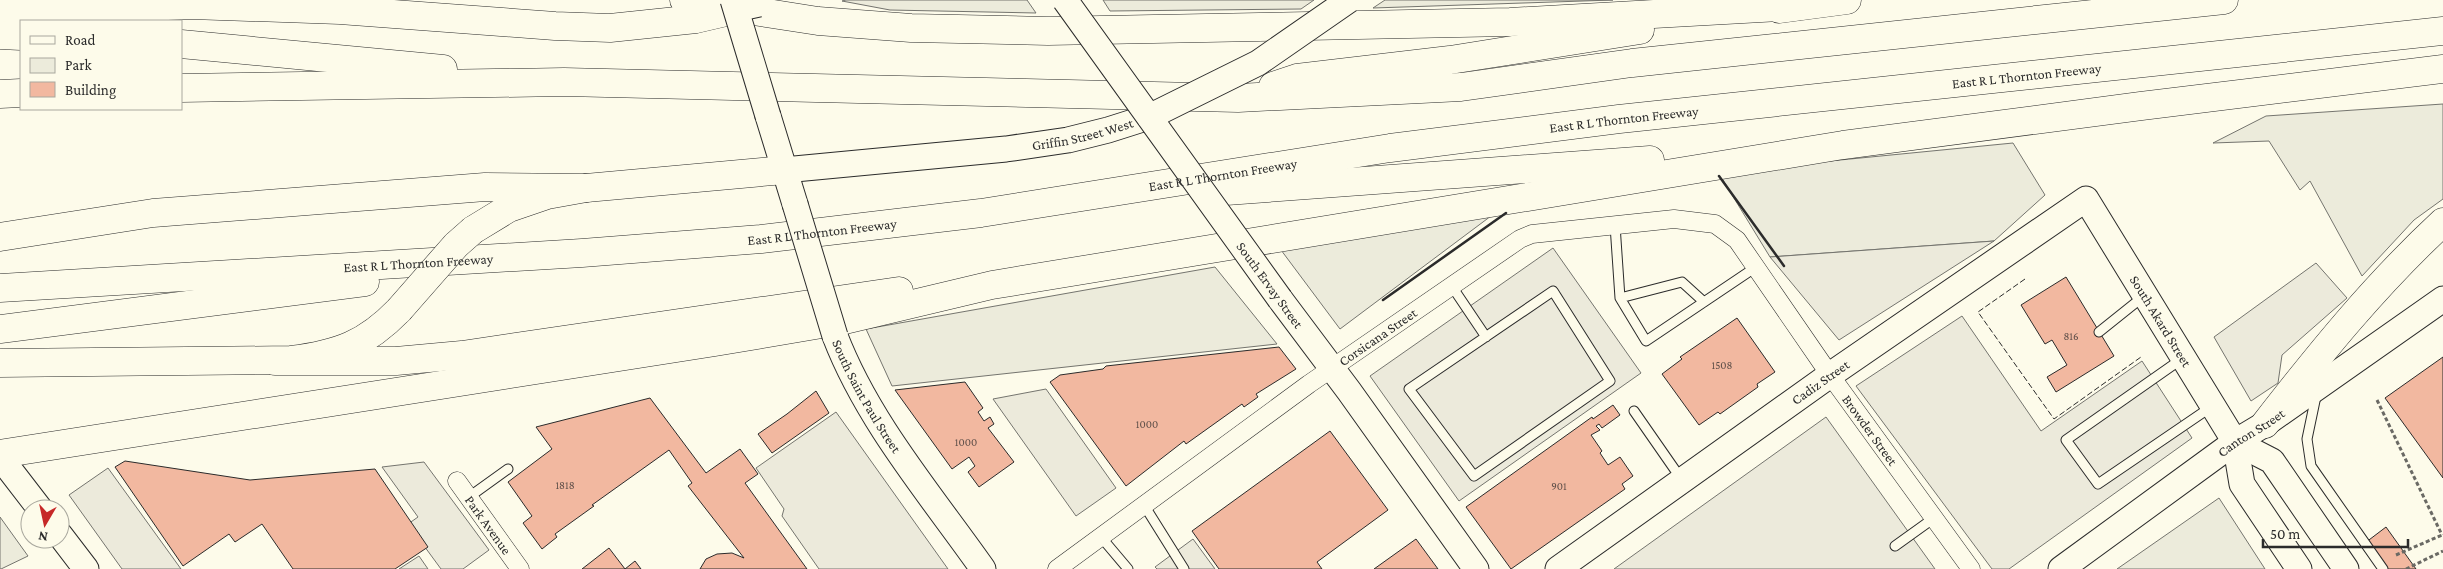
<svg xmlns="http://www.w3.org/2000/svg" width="2443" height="569" viewBox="0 0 2443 569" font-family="'Crimson Pro',serif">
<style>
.green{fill:#ecebdb;stroke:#74746e}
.parking{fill:#eceadb;stroke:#74746e}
.building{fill:#f2b8a0;stroke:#2b2b2b}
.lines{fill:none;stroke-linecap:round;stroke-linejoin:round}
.lane-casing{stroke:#2b2b2b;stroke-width:11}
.street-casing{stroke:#2b2b2b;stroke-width:19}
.secondary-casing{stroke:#2b2b2b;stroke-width:27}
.highway-casing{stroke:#2b2b2b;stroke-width:29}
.path{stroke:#6a6964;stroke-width:3;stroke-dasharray:4 2.5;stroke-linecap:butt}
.lane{stroke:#fdfbea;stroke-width:9}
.street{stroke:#fdfbea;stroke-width:18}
.secondary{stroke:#fdfbea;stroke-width:25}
.highway{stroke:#fdfbea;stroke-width:28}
.secondary-bridge-casing{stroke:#2b2b2b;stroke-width:27;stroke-linecap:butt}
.highway-bridge-casing{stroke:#2b2b2b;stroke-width:29;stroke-linecap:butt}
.secondary-bridge{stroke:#fdfbea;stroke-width:25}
.highway-bridge{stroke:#fdfbea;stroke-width:28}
.fence{stroke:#2b2b2b;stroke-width:1;stroke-dasharray:6 2.5;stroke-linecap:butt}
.wall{stroke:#2b2b2b;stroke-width:2.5}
.labels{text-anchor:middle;stroke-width:4;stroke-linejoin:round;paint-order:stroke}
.number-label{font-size:11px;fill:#5d4e48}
.street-label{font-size:14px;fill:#2b2b2b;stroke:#fdfbea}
</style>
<rect width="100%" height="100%" fill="#fdfbea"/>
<path class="green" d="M846,0H1027L1036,13L890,10L842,1Z
M1103,0H1314L1301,9L1110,11Z
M1385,0H1613L1373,8Z
M2443,104V199L2414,220L2362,276L2310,181L2300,190L2269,141L2213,143L2266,116Z
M2013,143L2045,195L1994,241L1770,257L1718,172Z
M1491,216L1340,329L1281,250Z
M1215,267L1277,344L892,386L866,329Z
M2219,498L2265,569H2117Z
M0,517L28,556L1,569H0Z"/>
<path class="parking" d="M1994,241L1839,340L1770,257Z
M1553,248L1641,373L1459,501L1370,376Z
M2316,263L2347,298L2282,355L2278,383L2251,401L2214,337Z
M1962,316L2041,431L2142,361L2192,438L2009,569H1992L1856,386Z
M1046,389L1116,488L1076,516L993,399Z
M836,412L948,569H819L782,516L784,509L756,468Z
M1826,417L1935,569H1614Z
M424,462L489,550L463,569H441L408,524L418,517L382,467Z
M108,468L181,569H122L69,495Z
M1193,539L1215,569H1157L1155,567Z
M419,556L428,569H399Z"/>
<path class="building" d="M2066,277L2114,356L2056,392L2047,377L2067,365L2052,340L2045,344L2021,305Z
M1737,318L1775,372L1757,384L1758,387L1720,414L1718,412L1699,425L1662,374L1682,359L1680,357Z
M1279,347L1296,369L1256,394L1258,397L1244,407L1242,404L1186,444L1184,441L1126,486L1050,382L1060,375L1103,369L1106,366Z
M2443,357V478L2385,398Z
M965,382L983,408L978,412L984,421L990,417L994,424L988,428L1014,462L979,487L968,472L975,466L969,457L952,469L895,390Z
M816,391L829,413L772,453L758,434L787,414Z
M650,398L706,473L740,449L758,474L745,483L807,569H700L706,559L717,554L732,553L744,558L688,486L692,483L669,450L592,505L594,506L555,534L557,537L542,549L523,523L532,516L508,482L552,449L536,427Z
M1613,405L1620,415L1602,428L1599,424L1596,426L1600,430L1591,435L1602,451L1600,453L1608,465L1620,457L1633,476L1622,484L1625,489L1511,569L1466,507L1592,417L1593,419Z
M1330,431L1388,510L1317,562L1322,569H1219L1192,531Z
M125,461L250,480L375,469L428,547L395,569H293L262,524L235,542L229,534L183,566L115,467Z
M2386,527L2416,569H2378L2361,546Z
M1416,539L1438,569H1374Z
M609,548L625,569L635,561L641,569H582Z"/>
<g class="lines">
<defs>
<path id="lane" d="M1615,225L1620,298L1646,341L1756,267
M1451,285L1486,337
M1553,291L1610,381L1474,476L1409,389Z
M1620,298L1682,282L1704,302
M2099,332L2144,296
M2183,358L2066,440L2098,484L2211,407
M2316,396L2307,439L2311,466L2383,569
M1634,411L1682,480
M469,497L508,469
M1144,505L1184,569
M1101,537L1128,569
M1895,546L1934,518"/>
<g id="street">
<path id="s1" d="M457,481L520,569"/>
<path id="s2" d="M1057,569L1309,384L1520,239L1532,234L1674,219L1715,224L1737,240L1830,375L1971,569"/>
</g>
<g id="secondary">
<path d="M768,116L795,204"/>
<path id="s3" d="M784,170L1006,149L1068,140L1108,130L1149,117"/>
<path d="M1280,299L1349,391L1476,569"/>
<path id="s4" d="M835,336C868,422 931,495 983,569"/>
<path d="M2235,442L2272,461L2346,569"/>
<path d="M0,457L40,509"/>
<path d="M60,535L86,569"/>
<path id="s5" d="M1558,569L1830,375L2086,199L2235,442L2242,484L2299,569"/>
<path id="s6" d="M2061,569L2235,442L2265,424L2443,299"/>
</g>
<g id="highway">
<path d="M684,0L818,21L911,28L1048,31L1510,22L1797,6"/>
<path d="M1779,9L1847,0"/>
<path d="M0,13L191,5L340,10L555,26L610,28L696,19L726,12"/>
<path d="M0,35L21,36"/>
<path d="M181,44L443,69"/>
<path d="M1273,86L1297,78L1450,60L1640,30"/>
<path d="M181,88L564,82L1238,98L1461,87L1632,63L2224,0"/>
<path d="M0,94L21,93"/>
<path d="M1226,191L1650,160"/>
<path d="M473,230L509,208L547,195L586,188L784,170"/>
<path d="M0,237L153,213L485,187L586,188"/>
<path id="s7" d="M0,288L582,253L761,239L981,213L1390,148L1619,119L2443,31"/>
<path d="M0,329L365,282"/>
<path d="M275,361H396L462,355L899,291"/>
<path d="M0,363L291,360C339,354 366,344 399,310"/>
<path d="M2265,424C2320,353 2376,284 2443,222"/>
<path d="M0,454L715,342L845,320L992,285L1843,145L2141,106L2443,69"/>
</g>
</defs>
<use href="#lane" class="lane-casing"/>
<use href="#street" class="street-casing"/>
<use href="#secondary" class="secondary-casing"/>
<use href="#highway" class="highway-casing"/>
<path class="path" d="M2377,400L2442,535
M2396,555L2442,535
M2406,569L2443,551"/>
<use href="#lane" class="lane"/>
<use href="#street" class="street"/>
<use href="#secondary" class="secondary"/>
<use href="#highway" class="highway"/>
<defs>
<path id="secondary-bridge" d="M733,0L768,116
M1065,0L1280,299
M736,9L759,4
M1149,117L1258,63L1349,0
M795,204L835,336"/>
<path id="highway-bridge" d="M399,310L456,245L473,230"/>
</defs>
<use href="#secondary-bridge" class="secondary-bridge-casing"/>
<use href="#highway-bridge" class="highway-bridge-casing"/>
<use href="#secondary-bridge" class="secondary-bridge"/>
<use href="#highway-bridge" class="highway-bridge"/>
<path class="fence" d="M2025,279L1978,312L2054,419L2141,357"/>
<path class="wall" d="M1719,176L1784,266
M1383,300L1506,213"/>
</g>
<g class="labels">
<g class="number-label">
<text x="2071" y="340">816</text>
<text x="1722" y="369">1508</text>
<text x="1147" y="428">1000</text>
<text x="966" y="446">1000</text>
<text x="565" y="489">1818</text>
<text x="1559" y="490">901</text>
</g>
<g class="street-label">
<text dy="5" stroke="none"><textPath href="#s7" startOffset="2039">East R L Thornton Freeway</textPath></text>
<text dy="5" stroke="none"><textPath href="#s7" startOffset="1634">East R L Thornton Freeway</textPath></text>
<text dy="5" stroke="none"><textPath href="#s3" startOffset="301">Griffin Street West</textPath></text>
<text dy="5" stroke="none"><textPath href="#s7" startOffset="1229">East R L Thornton Freeway</textPath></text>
<text dy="5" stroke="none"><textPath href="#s7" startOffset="824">East R L Thornton Freeway</textPath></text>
<text dy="5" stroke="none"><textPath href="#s7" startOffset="419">East R L Thornton Freeway</textPath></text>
<text transform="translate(1270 285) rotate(54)" y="5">South Ervay Street</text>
<text dy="5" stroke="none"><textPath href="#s5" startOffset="788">South Akard Street</textPath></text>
<text dy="5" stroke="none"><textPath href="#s2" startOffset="396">Corsicana Street</textPath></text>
<text dy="5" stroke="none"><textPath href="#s5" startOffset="322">Cadiz Street</textPath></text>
<text dy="5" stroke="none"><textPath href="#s4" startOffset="68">South Saint Paul Street</textPath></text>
<text dy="5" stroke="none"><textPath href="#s2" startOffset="1025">Browder Street</textPath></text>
<text dy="5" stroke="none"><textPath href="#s6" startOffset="234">Canton Street</textPath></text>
<text dy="5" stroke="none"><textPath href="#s1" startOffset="54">Park Avenue</textPath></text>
</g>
</g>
<rect x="20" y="20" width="162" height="90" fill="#fdfbea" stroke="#a9a89e"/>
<rect x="30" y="36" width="25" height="8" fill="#fdfbea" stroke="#a9a89e"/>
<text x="65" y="45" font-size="15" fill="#2b2b2b">Road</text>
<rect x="30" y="58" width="25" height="15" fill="#ecebdb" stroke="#a9a89e"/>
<text x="65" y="70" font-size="15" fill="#2b2b2b">Park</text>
<rect x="30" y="82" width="25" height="15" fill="#f2b8a0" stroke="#a9a89e"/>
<text x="65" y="95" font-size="15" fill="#2b2b2b">Building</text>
<g transform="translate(45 524) rotate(189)"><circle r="24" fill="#fdfbea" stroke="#a9a89e"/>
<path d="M0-4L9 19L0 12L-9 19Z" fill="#c62828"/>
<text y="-8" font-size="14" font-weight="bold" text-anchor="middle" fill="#2b2b2b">N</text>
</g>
<path d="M2263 539v8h145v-8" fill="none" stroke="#2b2b2b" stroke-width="2.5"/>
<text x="2270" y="539" font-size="15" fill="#2b2b2b" stroke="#fdfbea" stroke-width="4" paint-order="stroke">50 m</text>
</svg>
